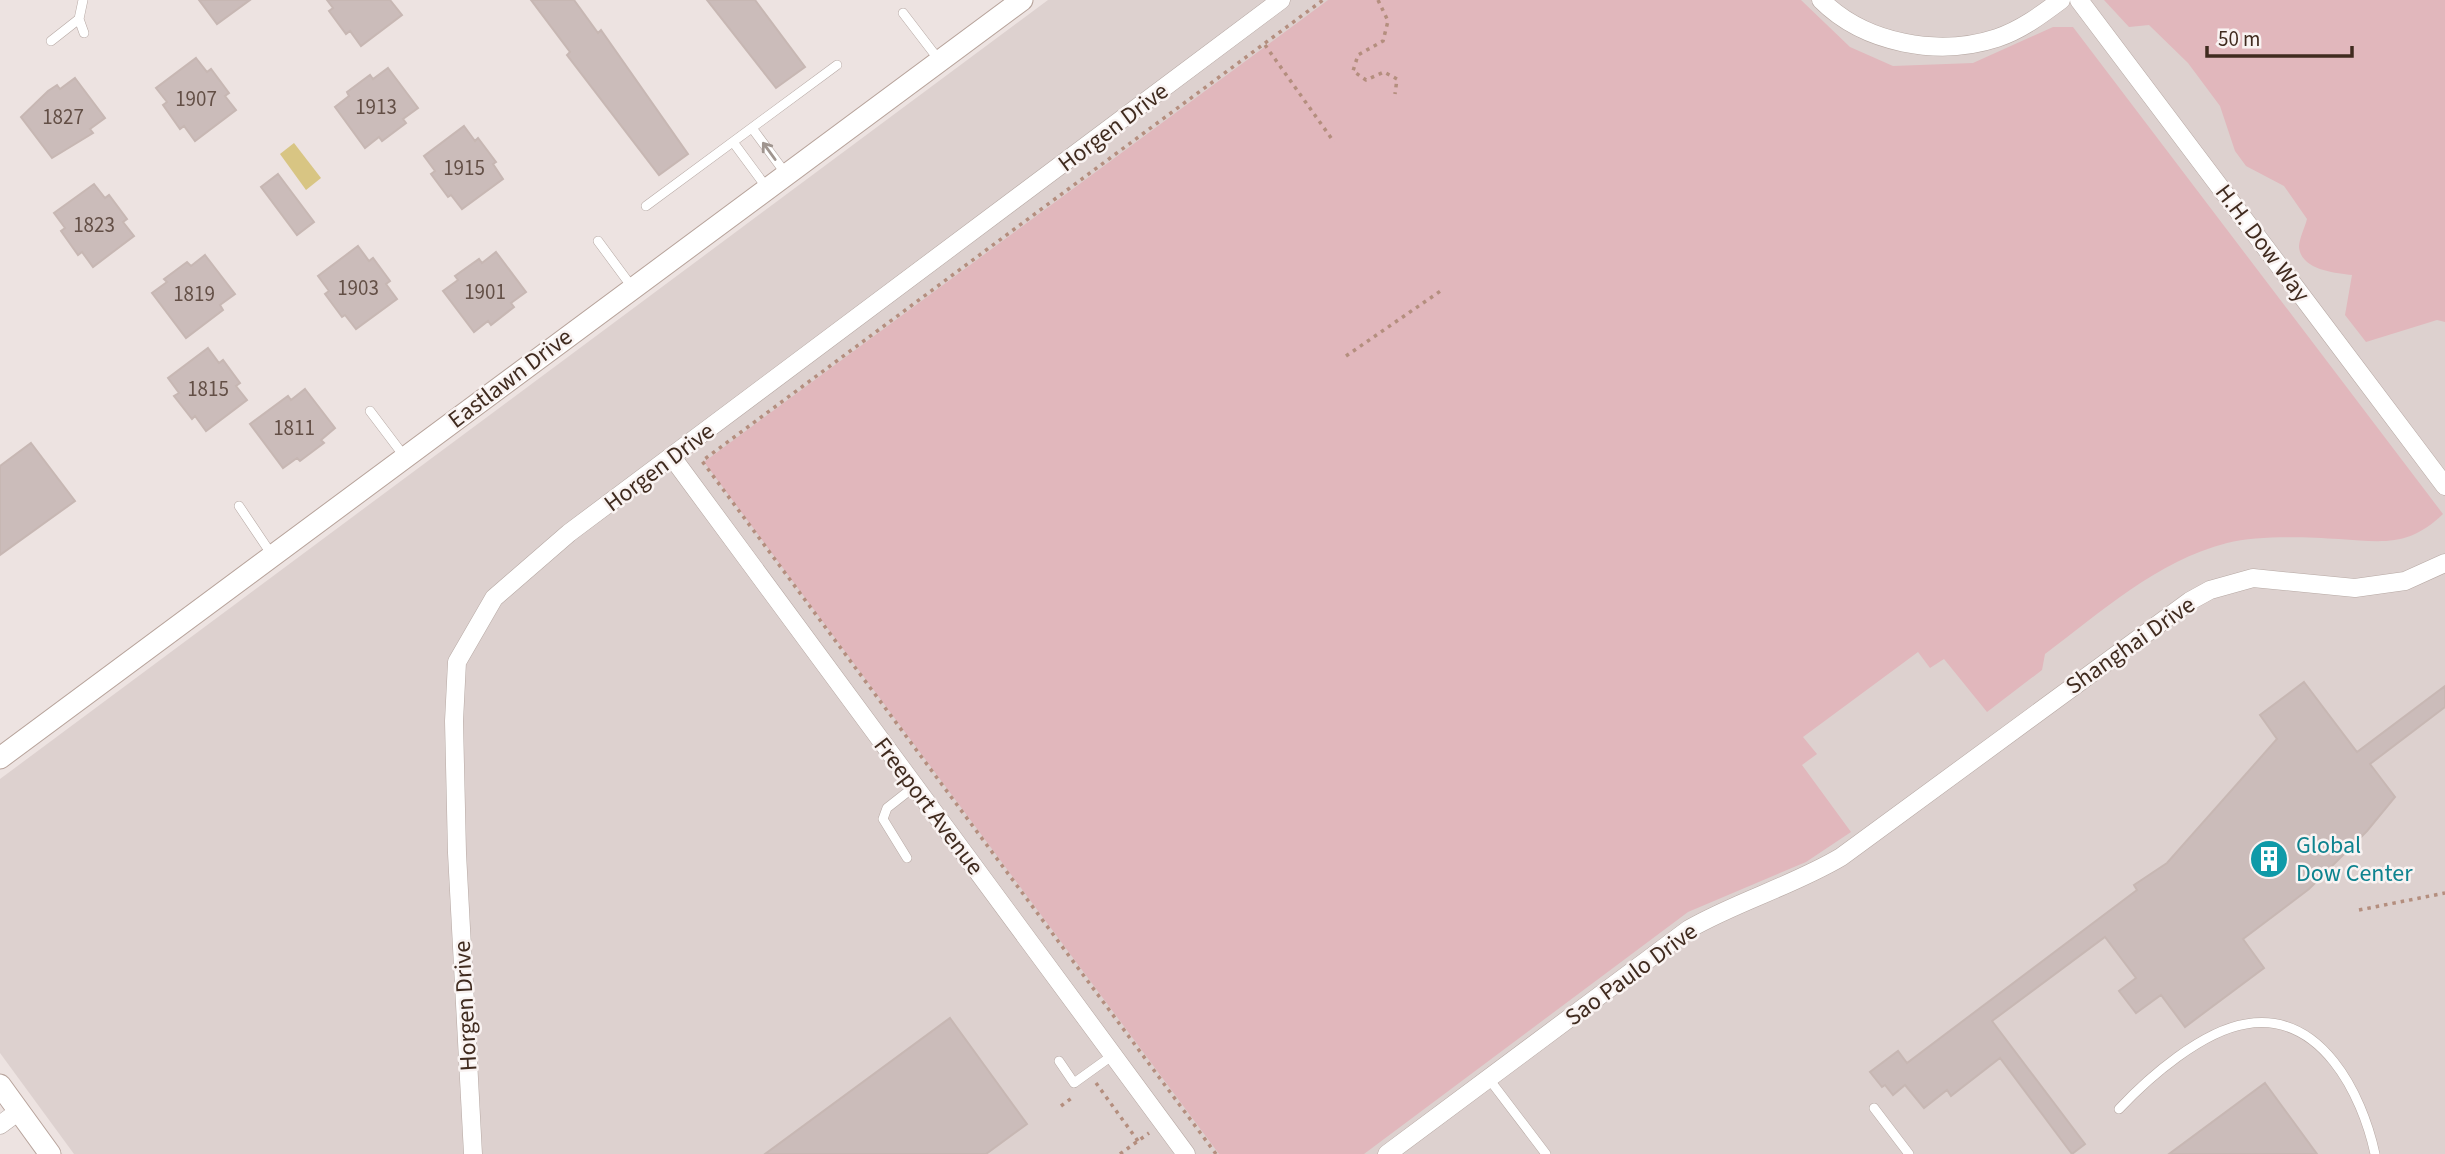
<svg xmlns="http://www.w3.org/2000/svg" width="2445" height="1154" viewBox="0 0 2445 1154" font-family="'Source Sans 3',sans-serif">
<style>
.built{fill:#ddd1cf}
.green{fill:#e1b7bc}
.water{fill:#d8c583}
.building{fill:#cbbcba;stroke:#c7b7b3;stroke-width:2}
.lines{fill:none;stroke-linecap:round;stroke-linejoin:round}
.lane-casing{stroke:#b6a8a3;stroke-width:10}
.street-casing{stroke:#b6a8a3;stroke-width:19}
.secondary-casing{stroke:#b7a39b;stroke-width:23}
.path{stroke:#b48e7e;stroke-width:3.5;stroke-dasharray:3.5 5;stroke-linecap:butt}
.lane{stroke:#fff;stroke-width:9}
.street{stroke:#fff;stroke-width:18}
.secondary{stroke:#fff;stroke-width:21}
.oneway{stroke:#a0958f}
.labels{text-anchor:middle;stroke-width:5;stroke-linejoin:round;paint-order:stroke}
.number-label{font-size:21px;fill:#634f46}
.street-label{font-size:24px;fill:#402b1f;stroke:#f9f3f2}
.culture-label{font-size:24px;fill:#0d838f;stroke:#f9f3f2;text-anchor:start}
</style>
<rect width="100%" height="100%" fill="#ede3e1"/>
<path class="built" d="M1048,0H2445V1154H74L0,1053V779Z"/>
<path class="green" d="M1328,0H1801L1850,47L1893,66L1973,63L2053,27H2073L2443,514C2409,547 2383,542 2339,539C2307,537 2258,535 2227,543C2157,561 2101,612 2045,654L2042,670L1987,712L1944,659L1930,668L1918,652L1803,737L1817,754L1802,765L1851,832L1806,862L1688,912L1364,1154H1219L704,462Z
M2104,0H2445V322L2437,320L2366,342L2345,315L2352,275C2335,273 2301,270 2299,247C2299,239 2305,227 2307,219L2284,186L2246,166L2235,151L2220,106L2188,63L2149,25L2129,27Z"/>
<path class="water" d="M294,143L321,178L306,190L280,154Z"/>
<path class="building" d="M199,0H250L217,24Z
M327,0H390L402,15L361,46L350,31L346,34L329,11L333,8Z
M531,0H574L598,33L601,30L688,154L659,175L567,55L570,52Z
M707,0H755L805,67L776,88Z
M196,58L207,72L211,69L229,93L225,96L236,110L195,141L184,126L180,129L163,105L167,102L156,88Z
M388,68L418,108L403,119L406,123L382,141L379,137L365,148L335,107L349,96L347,92L370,75L373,79Z
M75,78L105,118L90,129L93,133L52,158L21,117L48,91L57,85L60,89Z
M464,126L475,141L478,138L496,162L493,164L503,179L462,209L451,195L448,197L431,174L435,171L424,156Z
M278,174L314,222L297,235L261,187Z
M94,184L105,198L109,195L127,219L123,222L134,236L93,267L82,252L78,255L61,231L65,228L54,213Z
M358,246L369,261L373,258L390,281L386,284L397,299L356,329L345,315L342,317L325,294L329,291L318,276Z
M496,252L526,292L511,303L514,307L491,325L488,321L474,332L443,291L458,280L455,276L479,259L482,263Z
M205,255L235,294L220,305L223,310L186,338L152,293L167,282L164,279L187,262L191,266Z
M208,348L219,363L223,360L240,383L236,386L247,400L206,431L195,416L192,419L174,396L179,393L168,378Z
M305,389L335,428L321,440L324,443L300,461L297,458L283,468L250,424L288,396L291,400Z
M31,443L75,501L0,555V466Z
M2304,682L2357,752L2445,686V707L2370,764L2395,797L2367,831L2309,889L2243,939L2264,968L2185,1027L2161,995L2136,1013L2119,991L2136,978L2105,937L1992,1021L2085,1144L2072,1154L2000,1058L1951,1096L1947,1090L1924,1108L1905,1085L1893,1095L1885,1085L1882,1087L1870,1072L1898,1051L1907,1063L2137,890L2134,885L2167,863L2277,739L2260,715Z
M950,1018L1027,1124L986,1154H765Z
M2265,1083L2317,1154H2169Z"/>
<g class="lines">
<defs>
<path id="lane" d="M83,0L79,19L84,33
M903,13L939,60
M51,41L79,19
M752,128L786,174
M733,142L767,188
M646,206L837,65
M598,241L632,287
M370,411L404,456
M239,506L272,555
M907,858L883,819L887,808L915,786
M1059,1061L1074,1083L1113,1055
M1489,1079L1546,1154
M1874,1108L1909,1154
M2119,1109C2149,1077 2202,1031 2246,1024C2321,1011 2362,1094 2375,1154"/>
<path id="street" d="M1821,0C1865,44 1939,57 1997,38C2021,30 2041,15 2061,0
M2079,0L2445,486
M672,457L1186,1154
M0,1125L19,1111
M473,1154L457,853L454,721L457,662L494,598L569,533L1281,0
M1387,1154L1689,929C1738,901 1792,886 1841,857L2190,601L2210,590L2253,578L2355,588L2405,581L2445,563"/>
<path id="secondary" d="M0,758L1022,0
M0,1085L50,1154"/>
</defs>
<use href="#lane" class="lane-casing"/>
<use href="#street" class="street-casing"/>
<use href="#secondary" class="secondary-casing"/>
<path class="path" d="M1378,0L1388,21L1383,41L1358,55L1353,71L1366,80L1384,72L1397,79L1395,94
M1265,45L1334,142
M1346,356L1442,290
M2359,910L2445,893
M1096,1083L1138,1141
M1061,1106L1073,1097
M1120,1154L1149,1133
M1216,1154L702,461L1323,0"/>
<use href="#lane" class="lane"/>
<use href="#street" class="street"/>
<use href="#secondary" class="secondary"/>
</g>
<defs><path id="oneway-shaft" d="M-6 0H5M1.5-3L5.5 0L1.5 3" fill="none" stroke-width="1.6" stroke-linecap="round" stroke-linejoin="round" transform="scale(1.75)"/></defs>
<use class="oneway" href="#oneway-shaft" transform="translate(769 151) rotate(-126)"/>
<defs>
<symbol id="building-disc" viewBox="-11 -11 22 22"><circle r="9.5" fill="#0f9aa8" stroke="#f9f3f2"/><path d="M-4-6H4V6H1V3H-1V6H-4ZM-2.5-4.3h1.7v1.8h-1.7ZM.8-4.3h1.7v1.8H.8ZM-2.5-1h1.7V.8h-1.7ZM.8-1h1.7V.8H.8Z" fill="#fff"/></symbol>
</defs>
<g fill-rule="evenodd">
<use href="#building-disc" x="2247" y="837" width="44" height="44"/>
</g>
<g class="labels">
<g class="number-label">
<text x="196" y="106">1907</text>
<text x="376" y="114">1913</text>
<text x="63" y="124">1827</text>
<text x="464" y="175">1915</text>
<text x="94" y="232">1823</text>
<text x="358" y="295">1903</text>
<text x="485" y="299">1901</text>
<text x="194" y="301">1819</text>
<text x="208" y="396">1815</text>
<text x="294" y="435">1811</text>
</g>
<g class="street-label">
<text transform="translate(1113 127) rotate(-37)" y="8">Horgen Drive</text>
<text transform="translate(2263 243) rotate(53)" y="8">H.H. Dow Way</text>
<text transform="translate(510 378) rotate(-37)" y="8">Eastlawn Drive</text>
<text transform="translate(659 467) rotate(-37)" y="8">Horgen Drive</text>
<text transform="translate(2130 645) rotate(-35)" y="8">Shanghai Drive</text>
<text transform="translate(929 806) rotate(53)" y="8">Freeport Avenue</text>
<text transform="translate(1631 974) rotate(-36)" y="8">Sao Paulo Drive</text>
<text transform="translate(465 1006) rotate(-93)" y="8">Horgen Drive</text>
</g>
<g class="culture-label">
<text x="2296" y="853">Global<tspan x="2296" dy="28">Dow Center</tspan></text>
</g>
</g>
<path d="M2207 46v10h145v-10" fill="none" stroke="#402b1f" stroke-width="3.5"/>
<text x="2218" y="46" font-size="21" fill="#402b1f" stroke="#f9f3f2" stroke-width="5" paint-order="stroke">50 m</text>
</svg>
